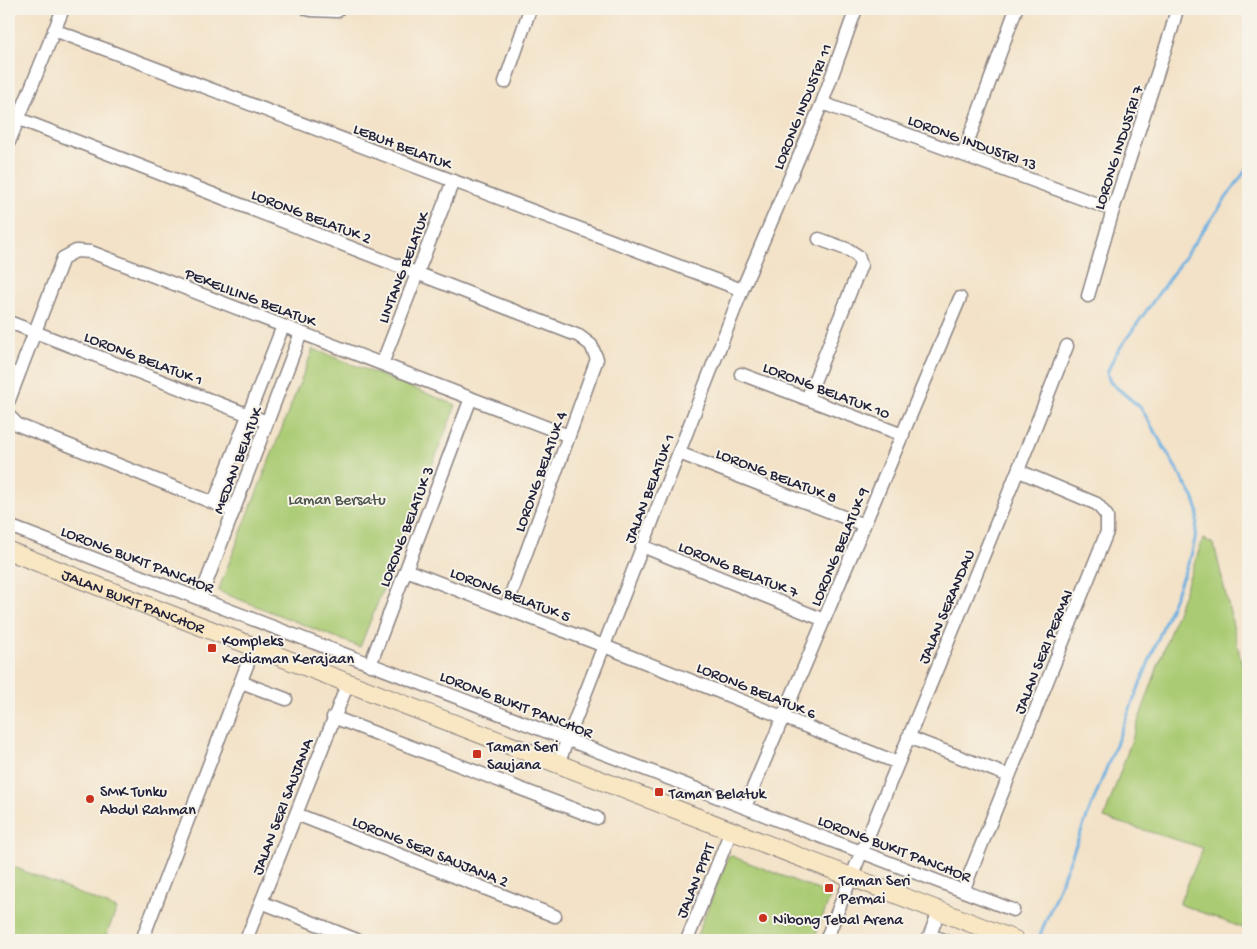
<svg xmlns="http://www.w3.org/2000/svg" width="1257" height="949" viewBox="0 0 1257 949" font-family="'Gochi Hand',sans-serif">
<style>
.green{fill:#aacb73;stroke:#667657}
.lines{fill:none;stroke-linecap:round;stroke-linejoin:round}
.stream{stroke:#6bb0e1;stroke-width:3}
.minor-casing{stroke:#8a8281;stroke-width:15}
.secondary-casing{stroke:#8a8281;stroke-width:20}
.minor{stroke:#fff;stroke-width:12}
.secondary{stroke:#f9e7c3;stroke-width:18}
.poi-dot{fill:#c8321e;stroke:#f7f3e8;stroke-width:2}
.labels{text-anchor:middle;stroke-width:4;stroke-linejoin:round;paint-order:stroke}
.street-label{font-size:16px;fill:#22223b;stroke:#f7f3e8}
.park-label{font-size:16px;fill:#4b554c;stroke:#f7f3e8}
.poi-label{font-size:16px;fill:#22223b;stroke:#f7f3e8;text-anchor:start}
</style>
<rect width="100%" height="100%" fill="#f7f3e8"/>
<filter id="ink" filterUnits="userSpaceOnUse"><feTurbulence type="fractalNoise" baseFrequency=".02" numOctaves="2"/><feDisplacementMap in="SourceGraphic" scale="10" xChannelSelector="R" yChannelSelector="G"/><feConvolveMatrix kernelMatrix="1 2 1 2 8 2 1 2 1" color-interpolation-filters="sRGB"/></filter>
<filter id="wash" filterUnits="userSpaceOnUse"><feTurbulence type="fractalNoise" baseFrequency=".0096" numOctaves="4" result="noise"/><feDisplacementMap in="SourceGraphic" scale="20" xChannelSelector="R" yChannelSelector="G"/><feGaussianBlur stdDeviation="1.12" result="paint"/><feColorMatrix in="noise" values="0 0 0 0 0 0 0 0 0 0 0 0 0 0 0 0 0 1.4 0 .05"/><feComposite in="paint" operator="in"/></filter>
<g filter="url(#wash)">
<rect width="100%" height="100%" fill="#f3e2c7"/>
<path class="green" d="M313,349L456,405L360,647L218,591Z
M1203,539L1214,544L1248,690V930L1179,904L1203,848L1104,818Z
M729,855L831,895L814,940H695Z
M9,865L117,909L104,940H9Z"/>
<g class="lines">
<path class="stream" d="M1038,940L1191,556L1195,539L1198,511L1194,499L1141,408L1110,382L1107,373L1115,355L1248,167"/>
</g>
</g>
<g filter="url(#ink)">
<g class="lines">
<defs>
<path id="minor" d="M307,9L311,10L337,11L338,9
M54,30L742,290
M505,82L530,9
M822,103L1113,210
M19,119L579,336L591,345L597,359L506,608
M9,142L63,9
M963,155L1016,9
M1088,296L1113,210L1172,28L1177,9
M9,322L267,422
M382,364L453,181
M741,374L903,435
M807,399L861,265L858,256L849,250L819,239
M9,400L63,258L76,251L91,252L569,436
M9,416L18,425L234,511
M679,453L864,525
M214,503L283,326
M9,526L1013,910
M642,546L824,620
M406,570L604,646L898,763
M200,599L301,333
M370,665L471,398
M241,682L286,699
M333,717L597,818
M908,737L1009,776
M558,764L742,290L822,103L856,9
M745,807L960,298
M296,814L555,916
M963,891L1107,532V516L1097,504L1019,471
M261,902L357,940
M930,935L944,940
M142,940L254,647
M246,940L348,683
M687,940L731,831
M826,940C905,742 990,546 1067,346
M928,940L939,911"/>
<g id="secondary">
<path id="s1" d="M9,551L164,612L1015,940"/>
</g>
</defs>
<use href="#minor" class="minor-casing"/>
<use href="#secondary" class="secondary-casing"/>
<use href="#minor" class="minor"/>
<use href="#secondary" class="secondary"/>
</g>
</g>
<g class="poi-dot">
<rect x="207" y="643" width="10" height="10" rx="2.5"/>
<rect x="472" y="749" width="10" height="10" rx="2.5"/>
<rect x="654" y="787" width="10" height="10" rx="2.5"/>
<circle cx="90" cy="799" r="5"/>
<rect x="824" y="883" width="10" height="10" rx="2.5"/>
<circle cx="763" cy="918" r="5"/>
</g>
<g class="labels">
<g class="street-label">
<text transform="translate(801 106) rotate(-68)" y="6">LORONG INDUSTRI 11</text>
<text transform="translate(973 141) rotate(20)" y="6">LORONG INDUSTRI 13</text>
<text transform="translate(403 145) rotate(21)" y="6">LEBUH BELATUK</text>
<text transform="translate(1117 147) rotate(-72)" y="6">LORONG INDUSTRI 7</text>
<text transform="translate(312 215) rotate(21)" y="6">LORONG BELATUK 2</text>
<text transform="translate(402 267) rotate(-69)" y="6">LINTANG BELATUK</text>
<text transform="translate(251 296) rotate(21)" y="6">PEKELILING BELATUK</text>
<text transform="translate(144 357) rotate(21)" y="6">LORONG BELATUK 1</text>
<text transform="translate(827 389) rotate(21)" y="6">LORONG BELATUK 10</text>
<text transform="translate(236 460) rotate(-69)" y="6">MEDAN BELATUK</text>
<text transform="translate(539 471) rotate(-70)" y="6">LORONG BELATUK 4</text>
<text transform="translate(777 474) rotate(21)" y="6">LORONG BELATUK 8</text>
<text transform="translate(648 488) rotate(-69)" y="6">JALAN BELATUK 1</text>
<text transform="translate(405 526) rotate(-69)" y="6">LORONG BELATUK 3</text>
<text transform="translate(838 546) rotate(-67)" y="6">LORONG BELATUK 9</text>
<text transform="translate(138 558) rotate(21)" y="6">LORONG BUKIT PANCHOR</text>
<text transform="translate(739 568) rotate(22)" y="6">LORONG BELATUK 7</text>
<text transform="translate(511 593) rotate(21)" y="6">LORONG BELATUK 5</text>
<text dy="6" stroke="none"><textPath href="#s1" startOffset="134">JALAN BUKIT PANCHOR</textPath></text>
<text transform="translate(945 606) rotate(-67)" y="6">JALAN SERANDAU</text>
<text transform="translate(1042 651) rotate(-68)" y="6">JALAN SERI PERMAI</text>
<text transform="translate(757 689) rotate(22)" y="6">LORONG BELATUK 6</text>
<text transform="translate(517 703) rotate(21)" y="6">LORONG BUKIT PANCHOR</text>
<text transform="translate(281 806) rotate(-69)" y="6">JALAN SERI SAUJANA</text>
<text transform="translate(895 847) rotate(21)" y="6">LORONG BUKIT PANCHOR</text>
<text transform="translate(431 850) rotate(22)" y="6">LORONG SERI SAUJANA 2</text>
<text transform="translate(694 880) rotate(-68)" y="6">JALAN PIPIT</text>
</g>
<g class="park-label">
<text x="337" y="504">Laman Bersatu</text>
</g>
<g class="poi-label">
<text x="222" y="645">Kompleks<tspan x="222" dy="18">Kediaman Kerajaan</tspan></text>
<text x="487" y="751">Taman Seri<tspan x="487" dy="18">Saujana</tspan></text>
<text x="100" y="796">SMK Tunku<tspan x="100" dy="18">Abdul Rahman</tspan></text>
<text x="669" y="798">Taman Belatuk</text>
<text x="839" y="885">Taman Seri<tspan x="839" dy="18">Permai</tspan></text>
<text x="773" y="924">Nibong Tebal Arena</text>
</g>
</g>
<rect width="1257" height="949" fill="none" stroke="#f7f3e8" stroke-width="30"/>
</svg>
